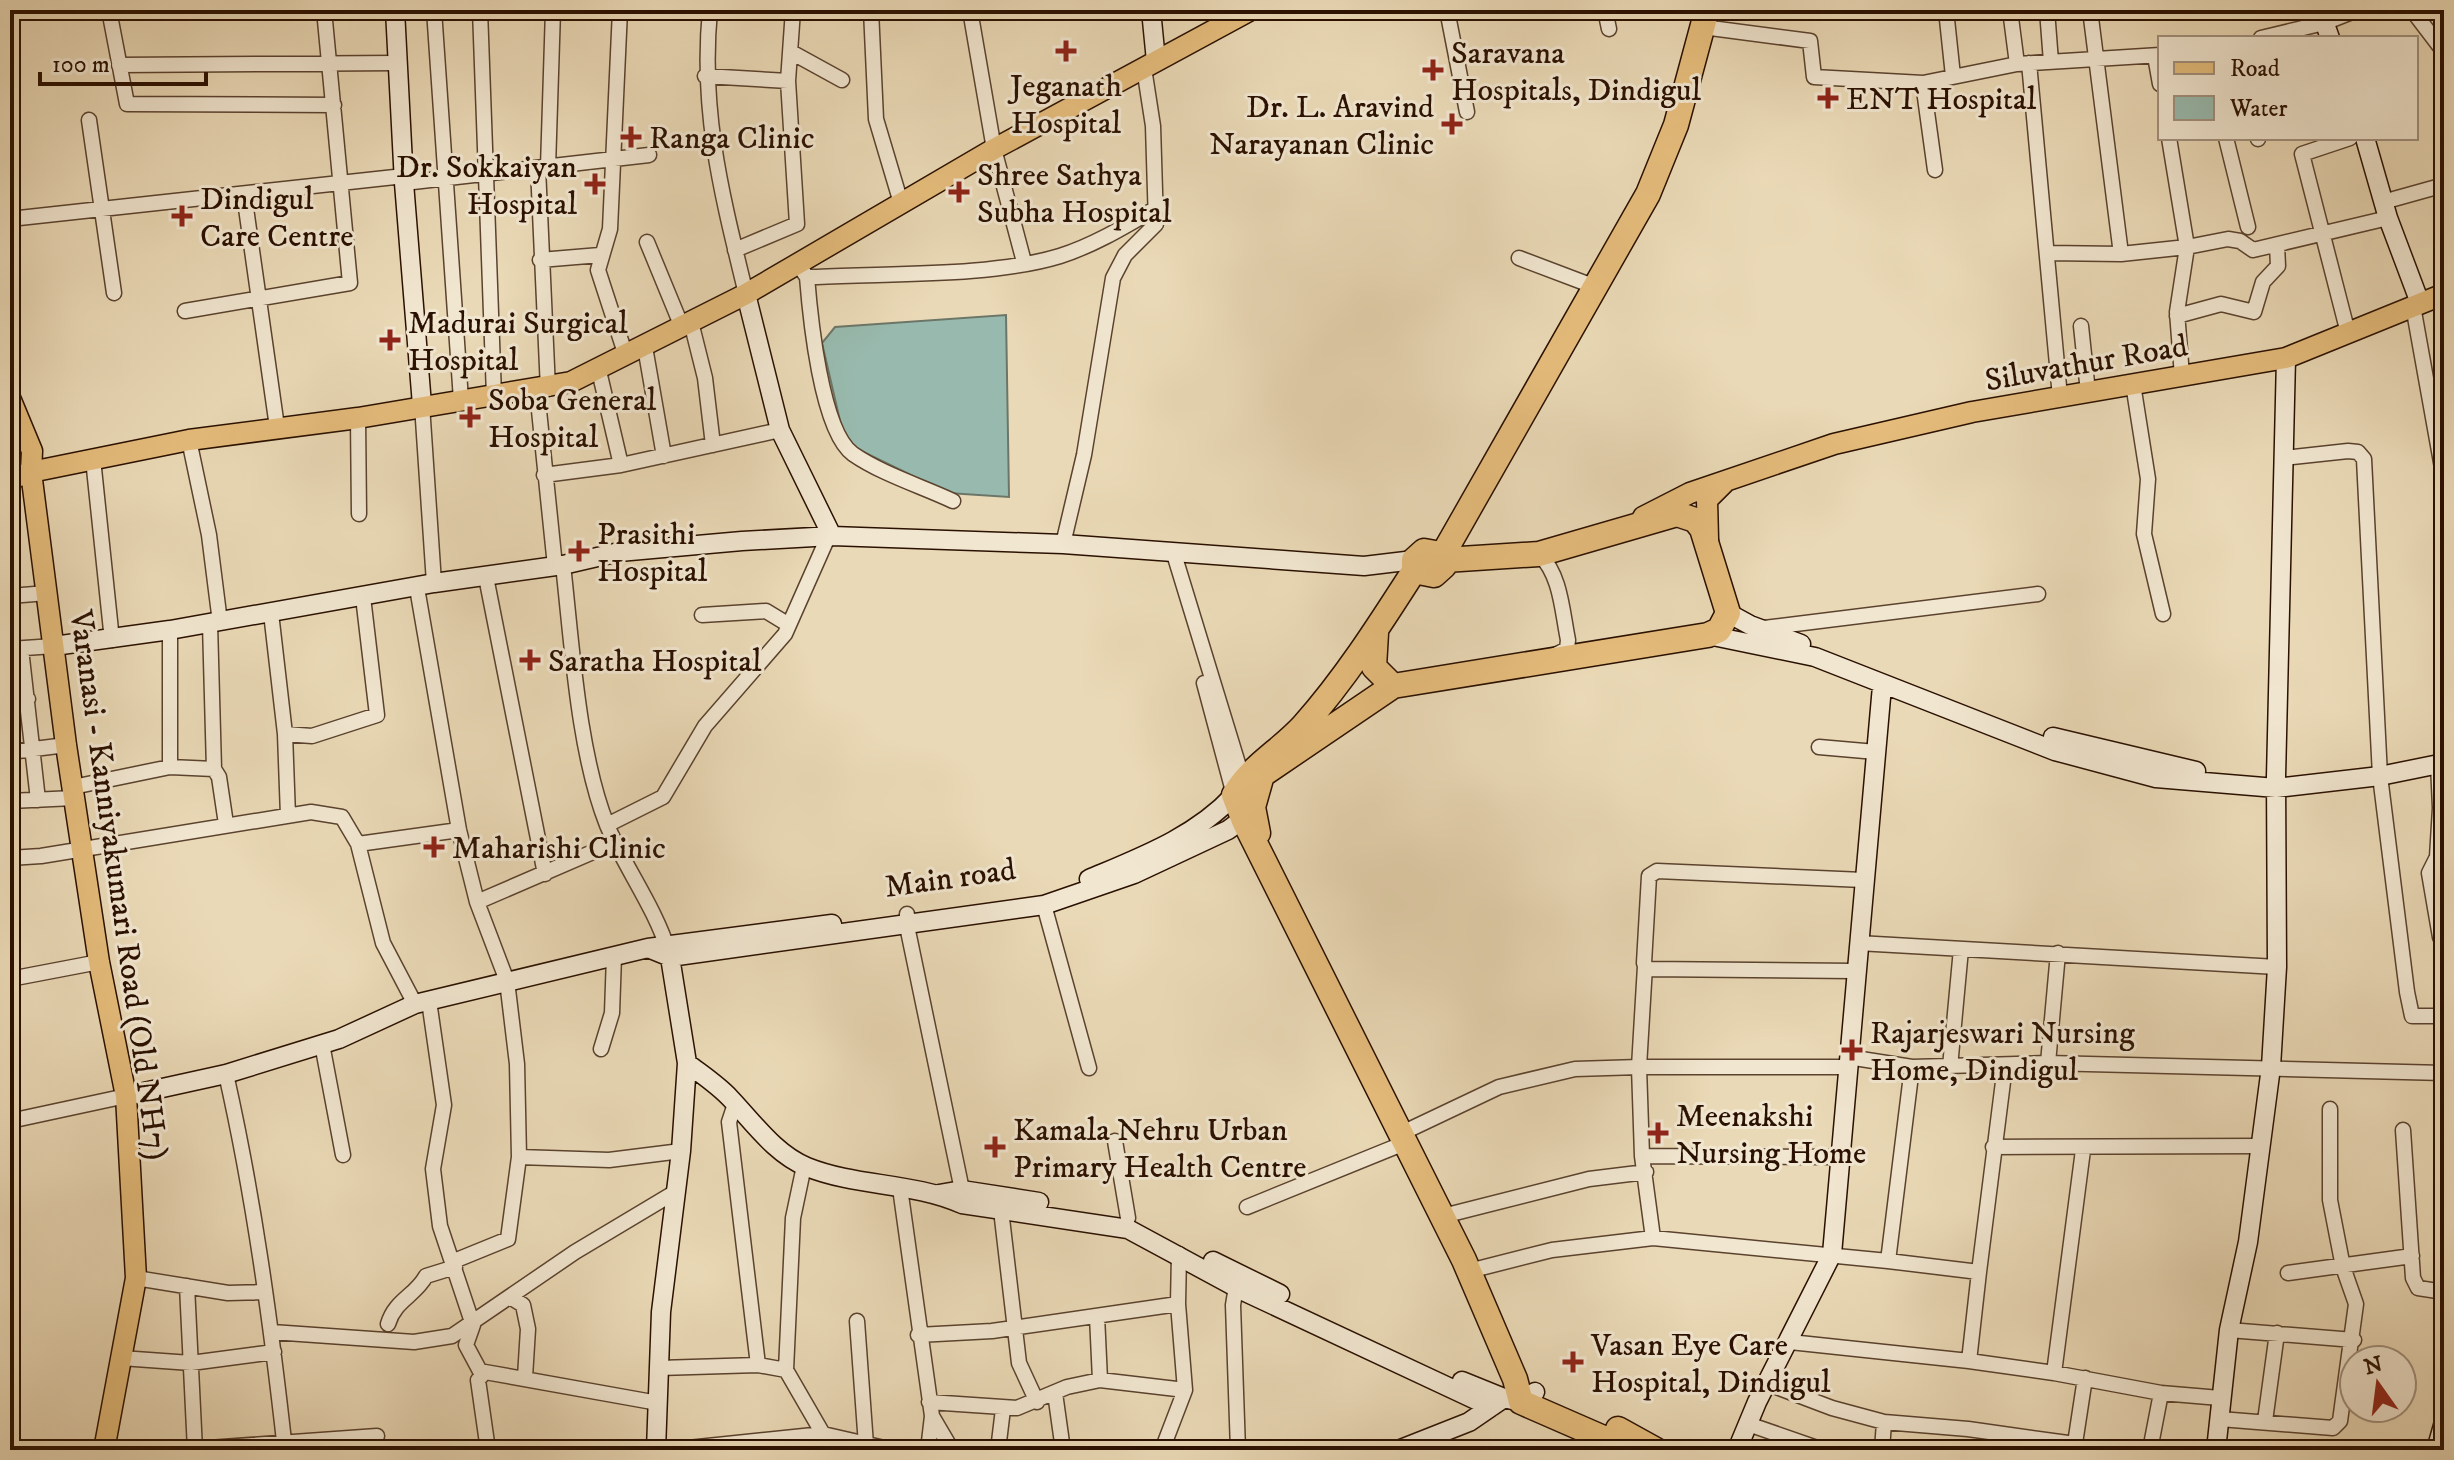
<svg xmlns="http://www.w3.org/2000/svg" width="2454" height="1460" viewBox="0 0 2454 1460" font-family="'IM FELL DW Pica',serif">
<style>
.water{fill:#98baae;stroke:#6c7668;stroke-width:2}
.lines{fill:none;stroke-linecap:round;stroke-linejoin:round}
.street-casing{stroke:#5a422e;stroke-width:17}
.secondary-casing{stroke:#2a1000;stroke-width:21}
.primary-casing{stroke:#2a1000;stroke-width:23}
.highway-casing{stroke:#2a1000;stroke-width:27}
.street{stroke:#f1e6d0;stroke-width:14}
.secondary{stroke:#f1e6d0;stroke-width:18}
.primary{stroke:#e5bc7b;stroke-width:20}
.highway{stroke:#e5bc7b;stroke-width:24}
.poi-dot{fill:#8f2418;stroke:#f1e6d0;stroke-width:3}
.labels{text-anchor:middle;stroke-width:6;stroke-linejoin:round;paint-order:stroke}
.poi-label{font-size:32px;fill:#2a1000;stroke:#f1e6d0;text-anchor:start}
.street-label{font-size:32px;fill:#2a1000;stroke:#f1e6d0}
</style>
<rect width="100%" height="100%" fill="#ead9b6"/>
<filter id="stains"><feTurbulence type="fractalNoise" baseFrequency=".0025" numOctaves="4"/><feColorMatrix values="0 0 0 0 .2 0 0 0 0 .09 0 0 0 0 .02 0 0 0 .5 -.17"/></filter>
<radialGradient id="worn" r=".72"><stop offset=".6" stop-color="#630" stop-opacity="0"/><stop offset="1" stop-color="#630" stop-opacity=".3"/></radialGradient>
<path class="water" d="M1006,315L1009,497L948,493L851,446L841,425L822,343L835,327Z"/>
<g class="lines">
<defs>
<path id="street" d="M109,10L127,104L334,105
M434,10L461,400
M480,10L494,396
M620,10L610,229L598,270L626,356
M710,10C700,112 722,195 746,294
M871,10L876,119L901,203
M970,10L994,149L1024,262
M1447,10L1467,112
M1605,10L1609,29
M1946,10L1953,76
M2010,10L2017,64
M2047,10L2051,62
M2090,10L2121,254
M2412,10L2444,52
M1703,27L1810,41L1814,77L1923,83L2017,64L2160,55
M2261,38L2324,23L2357,10
M791,52L842,80
M2155,56L2160,84
M2029,63L2060,397
M119,65L397,63
M705,76L788,81
M1923,83L1935,170
M89,120L114,293
M2169,138L2187,247L2177,312L2182,376
M2226,138L2248,227
M2258,138V139
M548,167L553,10
M538,168L548,389
M404,183L649,155
M244,194L277,427
M2383,202L2444,185
M10,219L404,176
M647,242L682,327
M735,250L797,224L788,81L793,10
M2048,253L2121,254L2187,247L2228,239L2240,241L2253,250L2388,218
M1519,258L1585,283
M540,260L600,255
M797,263L807,277H817C891,273 991,277 1060,256C1095,245 1127,225 1158,207
M807,277C810,315 821,431 853,454C882,474 921,486 953,501
M2413,306L2444,479
M185,311L350,283L324,10
M2177,316L2221,304L2254,312L2263,282L2278,266L2277,245
M691,322L705,378L713,445
M2081,326L2088,392
M2348,333L2302,154L2350,138
M645,347L664,456
M599,371L621,465
M2133,384L2148,479L2144,534L2163,614
M537,391L555,566
M422,405L434,583
M358,418L359,514
M189,440L209,535L220,622
M2283,458L2348,451L2358,452L2364,459L2380,776L2407,992L2412,1016H2444
M93,459L112,640
M544,475L621,465L780,430
M1063,544L1084,455L1113,278L1125,255L1156,224L1153,126L1144,68
M1174,554L1244,783
M1539,554C1561,575 1562,611 1568,640L1567,649L1555,655
M563,565C572,644 578,752 607,825C625,868 655,907 669,953
M486,577L545,874
M417,588L459,830L477,902L507,981L517,1064L519,1157L609,1160L681,1151
M10,596L47,593
M271,613L285,734L288,816
M702,615L766,611L789,625
M210,624L214,769
M1764,628L2038,594
M10,649L54,646
M21,649L38,800
M1204,683L1234,795
M10,700L28,699
M285,734L312,736L377,715L363,597
M1819,747L1876,752
M10,752L66,745
M2438,764L2440,808L2437,857L2429,873L2440,937L2444,943
M170,767V630
M73,787L170,767L214,769L219,777L226,824
M10,801L74,798
M607,825L663,797L705,726L785,634L828,537
M358,844L383,943L415,1004
M10,858L41,856L311,812L342,817L358,844L459,830
M477,902L616,842
M1044,905L1089,1068
M907,914V926L962,1190
M1858,943L2277,967
M1855,971L1647,969L1644,963L1649,876L1657,871L1863,880
M10,979L99,962
M429,1001L444,1105L433,1169L440,1226L473,1325L466,1345L481,1373
M322,1044L343,1155
M601,1049L612,1013L614,956
M1848,1057L1912,1067L2048,1063L2444,1073
M2048,1063L2058,953
M1950,1067L1961,949
M226,1074C254,1198 271,1324 285,1450
M735,1104L729,1122L758,1365
M10,1121L126,1096
M2403,1130L2413,1278L2418,1288L2444,1292
M1402,1133L1499,1087L1575,1069L1639,1067L1645,966
M1115,1141L1128,1218
M1993,1147L2261,1146
M2083,1150L2054,1373L2161,1393L2220,1398
M1642,1156L1841,1157
M900,1188L932,1416L928,1450
M1247,1207L1407,1142
M1001,1210L1019,1363L1037,1402
M1443,1216L1589,1179L1646,1172
M1653,1238L1642,1156L1639,1067H1846
M454,1261L508,1239L519,1157
M1888,1261L1979,1272L2005,1066
M1469,1271L1552,1250L1653,1238L1888,1261L1912,1067
M1979,1272L1969,1361L2054,1373
M2288,1273L2412,1256
M136,1278L228,1293L264,1292
M187,1286L195,1450
M1236,1287L1233,1305L1238,1450
M510,1297L523,1305L528,1329L525,1377
M1097,1316L1100,1380
M857,1321L866,1445
M388,1324C395,1300 415,1296 426,1276L455,1267
M2229,1330L2354,1340
M272,1332L414,1342L452,1336L575,1252L677,1191
M918,1335L992,1331L1178,1304L1179,1254
M1790,1342L1969,1361
M121,1358L191,1363L274,1352
M659,1368L758,1365L786,1370L823,1434L893,1450
M786,1370L793,1218L804,1166
M1766,1383L1832,1408L1884,1422L1968,1429L2075,1444
M1055,1393L1063,1450
M929,1402L1017,1408L1067,1387L1100,1380L1185,1390
M932,1416L952,1450
M2220,1419L2333,1428L2340,1421L2356,1304L2343,1267L2330,1200V1109
M2265,1421L2277,1333
M1748,1424L1823,1450
M195,1449L377,1436
M488,1450L478,1380L485,1372L658,1403
M669,1450L823,1434
M998,1450L1003,1409
M1162,1450L1185,1390L1178,1304
M1882,1450L1884,1422
M2074,1450L2085,1378
M2150,1450L2161,1393"/>
<path id="secondary" d="M395,10L404,183L422,405
M1151,10L1156,61
M2320,10L2330,38
M2365,138L2388,218L2420,303
M746,294L780,430L832,536
M1728,613L1750,625L1801,644
M1708,635L1815,657L2055,751L2156,778L2276,788L2380,776L2444,763
M54,646L170,630L434,583L563,565L619,552L742,541L832,536L1063,544L1364,566L1414,560
M2053,737L2196,771
M1089,879C1141,857 1195,837 1234,795
M648,948L832,924
M687,1063C701,1074 718,1085 730,1098C753,1122 775,1154 807,1167C857,1187 913,1182 962,1204L1128,1229L1241,1290L1491,1407
M126,1096L226,1074L339,1039L415,1004L648,948L670,957L1044,905L1134,874L1228,830L1251,813
M939,1194L962,1190L1039,1202
M1213,1261L1280,1294
M1462,1381L1504,1398
M656,1450L661,1312L681,1151L687,1063L670,957
M1398,1450L1469,1422L1504,1398L1521,1402L1535,1392
M1737,1450L1757,1402L1832,1254L1882,686
M2216,1450L2229,1330L2248,1242L2271,1067L2277,967L2276,777L2286,358
M2436,1450L2444,1422"/>
<path id="primary" d="M10,398L32,451L31,472L66,745L99,962L126,1096L136,1278L104,1450
M10,479L31,472L189,440L358,418L571,382L746,294L994,149L1251,10
M1643,517L1690,493L1834,444L1972,412L2286,358L2444,294
M1708,539L1707,500L1724,483"/>
<path id="highway" d="M1424,551L1435,553L1445,560L1444,566L1434,575L1414,571V560Z
M1442,556L1648,194L1676,125L1707,10
M1414,571C1380,624 1345,679 1303,726C1280,751 1252,765 1234,795L1244,821L1464,1260L1515,1379L1521,1402L1631,1450
M1376,633L1374,667L1393,686
M1258,833L1253,807L1262,775L1393,686L1708,635L1719,630L1728,613L1702,529L1695,520L1677,514L1539,554L1445,560
M1618,1429L1656,1450"/>
</defs>
<use href="#street" class="street-casing"/>
<use href="#secondary" class="secondary-casing"/>
<use href="#primary" class="primary-casing"/>
<use href="#highway" class="highway-casing"/>
<use href="#street" class="street"/>
<use href="#secondary" class="secondary"/>
<use href="#primary" class="primary"/>
<use href="#highway" class="highway"/>
</g>
<g class="poi-dot">
<path d="M1062 39h8v8h8v8h-8v8h-8v-8h-8v-8h8z"/>
<path d="M1429 58h8v8h8v8h-8v8h-8v-8h-8v-8h8z"/>
<path d="M1824 86h8v8h8v8h-8v8h-8v-8h-8v-8h8z"/>
<path d="M1448 112h8v8h8v8h-8v8h-8v-8h-8v-8h8z"/>
<path d="M627 125h8v8h8v8h-8v8h-8v-8h-8v-8h8z"/>
<path d="M591 172h8v8h8v8h-8v8h-8v-8h-8v-8h8z"/>
<path d="M955 180h8v8h8v8h-8v8h-8v-8h-8v-8h8z"/>
<path d="M178 204h8v8h8v8h-8v8h-8v-8h-8v-8h8z"/>
<path d="M386 328h8v8h8v8h-8v8h-8v-8h-8v-8h8z"/>
<path d="M466 405h8v8h8v8h-8v8h-8v-8h-8v-8h8z"/>
<path d="M575 539h8v8h8v8h-8v8h-8v-8h-8v-8h8z"/>
<path d="M526 648h8v8h8v8h-8v8h-8v-8h-8v-8h8z"/>
<path d="M430 835h8v8h8v8h-8v8h-8v-8h-8v-8h8z"/>
<path d="M1848 1038h8v8h8v8h-8v8h-8v-8h-8v-8h8z"/>
<path d="M1654 1121h8v8h8v8h-8v8h-8v-8h-8v-8h8z"/>
<path d="M991 1135h8v8h8v8h-8v8h-8v-8h-8v-8h8z"/>
<path d="M1569 1350h8v8h8v8h-8v8h-8v-8h-8v-8h8z"/>
</g>
<g class="labels">
<g class="poi-label">
<text x="1451" y="63">Saravana<tspan x="1451" dy="37">Hospitals, Dindigul</tspan></text>
<text x="1066" y="96" text-anchor="middle">Jeganath<tspan x="1066" dy="37">Hospital</tspan></text>
<text x="1846" y="109">ENT Hospital</text>
<text x="1434" y="117" text-anchor="end">Dr. L. Aravind<tspan x="1434" dy="37">Narayanan Clinic</tspan></text>
<text x="649" y="148">Ranga Clinic</text>
<text x="577" y="177" text-anchor="end">Dr. Sokkaiyan<tspan x="577" dy="37">Hospital</tspan></text>
<text x="977" y="185">Shree Sathya<tspan x="977" dy="37">Subha Hospital</tspan></text>
<text x="200" y="209">Dindigul<tspan x="200" dy="37">Care Centre</tspan></text>
<text x="408" y="333">Madurai Surgical<tspan x="408" dy="37">Hospital</tspan></text>
<text x="488" y="410">Soba General<tspan x="488" dy="37">Hospital</tspan></text>
<text x="597" y="544">Prasithi<tspan x="597" dy="37">Hospital</tspan></text>
<text x="548" y="671">Saratha Hospital</text>
<text x="452" y="858">Maharishi Clinic</text>
<text x="1870" y="1043">Rajarjeswari Nursing<tspan x="1870" dy="37">Home, Dindigul</tspan></text>
<text x="1676" y="1126">Meenakshi<tspan x="1676" dy="37">Nursing Home</tspan></text>
<text x="1013" y="1140">Kamala Nehru Urban<tspan x="1013" dy="37">Primary Health Centre</tspan></text>
<text x="1591" y="1355">Vasan Eye Care<tspan x="1591" dy="37">Hospital, Dindigul</tspan></text>
</g>
<g class="street-label">
<text transform="translate(2086 362) rotate(-10)" y="11">Siluvathur Road</text>
<text transform="translate(950 877) rotate(-8)" y="11">Main road</text>
<text transform="translate(120 885) rotate(82)" y="11">Varanasi - Kanniyakumari Road (Old NH7)</text>
</g>
</g>
<rect width="2454" height="1460" fill="none" stroke="#ead9b6" stroke-width="40"/>
<rect x="12" y="12" width="2430" height="1436" fill="none" stroke="#2a1000" stroke-width="4"/>
<rect x="20" y="20" width="2414" height="1420" fill="none" stroke="#2a1000" stroke-width="2"/>
<rect x="2158" y="36" width="260" height="104" fill="#f1e6d0" stroke="#a1907d" stroke-width="2"/>
<rect x="2174" y="62" width="40" height="12" fill="#e5bc7b" stroke="#a1907d" stroke-width="2"/>
<text x="2230" y="76" font-size="24" fill="#2a1000">Road</text>
<rect x="2174" y="96" width="40" height="24" fill="#98baae" stroke="#a1907d" stroke-width="2"/>
<text x="2230" y="116" font-size="24" fill="#2a1000">Water</text>
<g transform="translate(2378 1384) rotate(346)"><circle r="38" fill="#f1e6d0" stroke="#a1907d" stroke-width="2"/>
<path d="M0-6L14 30L0 20L-14 30Z" fill="#8f2418"/>
<text y="-12" font-size="22" font-weight="bold" text-anchor="middle" fill="#2a1000">N</text>
</g>
<path d="M40 72v12h166v-12" fill="none" stroke="#2a1000" stroke-width="4"/>
<text x="52" y="72" font-size="24" fill="#2a1000" stroke="#f1e6d0" stroke-width="6" paint-order="stroke">100 m</text>
<rect width="100%" height="100%" filter="url(#stains)"/>
<rect width="100%" height="100%" fill="url(#worn)"/>
</svg>
